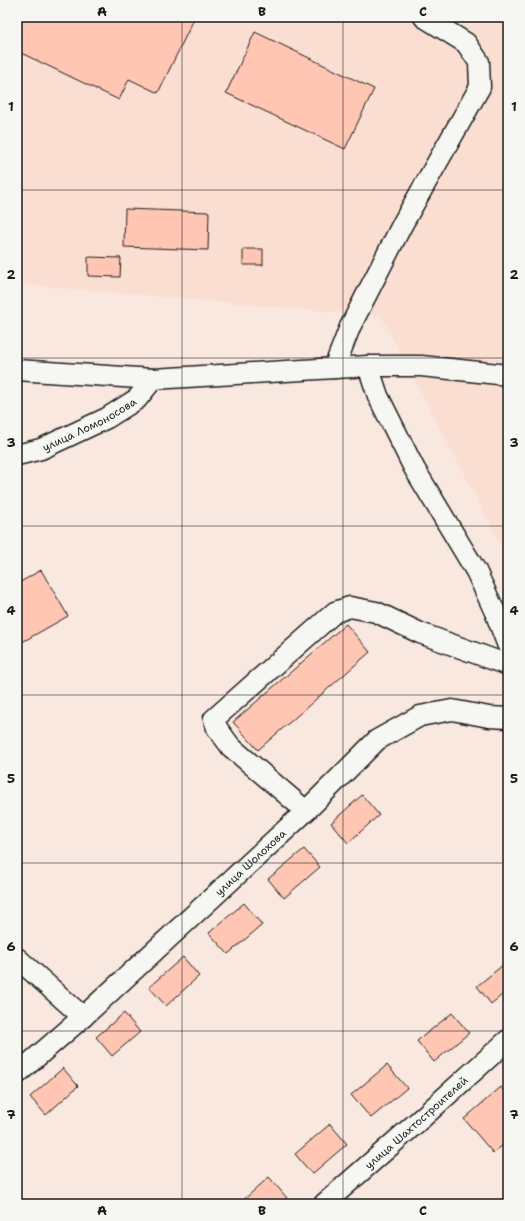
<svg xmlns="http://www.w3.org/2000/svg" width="525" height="1221" viewBox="0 0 525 1221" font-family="'Shantell Sans',sans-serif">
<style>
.built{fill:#fbded2}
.building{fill:#ffc6b3;stroke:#1c1c1c}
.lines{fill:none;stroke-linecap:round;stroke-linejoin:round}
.minor-casing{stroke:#1c1c1c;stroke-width:23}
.minor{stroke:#f6f6f2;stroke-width:20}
.grid{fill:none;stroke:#1c1c1c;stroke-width:1;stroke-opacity:0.55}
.labels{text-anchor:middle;stroke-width:3.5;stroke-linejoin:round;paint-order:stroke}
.street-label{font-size:11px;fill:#1c1c1c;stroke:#f6f6f2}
.neatline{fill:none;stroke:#1c1c1c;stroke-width:1.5}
.grid-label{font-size:13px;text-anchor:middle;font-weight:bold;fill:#1c1c1c}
</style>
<rect width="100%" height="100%" fill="#f9e8df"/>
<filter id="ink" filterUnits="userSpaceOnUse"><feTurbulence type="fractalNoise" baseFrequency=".025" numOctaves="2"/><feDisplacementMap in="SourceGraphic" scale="8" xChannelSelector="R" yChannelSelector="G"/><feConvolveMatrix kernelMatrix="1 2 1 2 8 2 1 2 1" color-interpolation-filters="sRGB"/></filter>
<g filter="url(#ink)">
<path class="built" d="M17,17H508V558L381,316L17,284Z"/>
<path class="building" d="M17,17H195L158,93L129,79L119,100L17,51Z
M255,32L374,89L345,149L226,93Z
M125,209L209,212L208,250L124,247Z
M243,249H263V265H243Z
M88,257L121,258L120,277L88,276Z
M41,570L68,616L17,645V584Z
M346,624L370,652L258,750L233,722Z
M362,795L379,815L348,843L331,823Z
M304,849L320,867L284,898L268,879Z
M244,903L262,925L228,954L209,933Z
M183,957L199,976L166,1006L149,987Z
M508,961V990L491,1004L477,986Z
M124,1013L140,1032L112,1056L96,1037Z
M452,1013L469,1033L434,1062L417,1041Z
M387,1065L407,1088L371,1118L351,1095Z
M63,1068L78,1086L46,1115L30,1097Z
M501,1087L508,1096V1141L493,1153L464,1119Z
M330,1124L347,1144L312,1174L295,1154Z
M269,1177L287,1198L280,1204H239Z"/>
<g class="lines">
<defs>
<g id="minor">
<path d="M368,366L378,396L414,468L476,571L495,612L508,646"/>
<path d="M334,368L350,327L403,223L480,87L479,62L466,43L424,17"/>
<path d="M17,370L153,379L368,366H421L508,375"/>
<path id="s1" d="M17,455L41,449L107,418L137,399L153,379"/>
<path d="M306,811L231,747L217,728L214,719L335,612L350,607L376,612L420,633L508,665"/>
<path d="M17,958L83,1017"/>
<path id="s2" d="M17,1074L83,1017L306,811L377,740L420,716L452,710L489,717L508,718"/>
<path id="s3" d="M324,1204L423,1117L508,1040"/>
</g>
</defs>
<use href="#minor" class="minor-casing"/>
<use href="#minor" class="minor"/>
</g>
</g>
<path class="grid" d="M182,17V1204M343,17V1204M17,190H508M17,358H508M17,526H508M17,695H508M17,863H508M17,1031H508"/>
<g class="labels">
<g class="street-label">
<text dy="4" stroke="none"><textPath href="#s1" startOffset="79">улица Ломоносова</textPath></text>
<text dy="4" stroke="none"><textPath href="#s2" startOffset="315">улица Шолохова</textPath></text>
<text dy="4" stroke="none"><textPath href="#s3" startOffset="123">улица Шахтостроителей</textPath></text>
</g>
</g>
<rect width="525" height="1221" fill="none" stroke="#f6f6f2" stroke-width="44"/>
<rect x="22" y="22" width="481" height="1177" class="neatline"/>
<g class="grid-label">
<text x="102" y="16">A</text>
<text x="262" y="16">B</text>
<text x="423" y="16">C</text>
<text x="11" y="111">1</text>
<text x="514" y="111">1</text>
<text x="11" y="279">2</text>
<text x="514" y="279">2</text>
<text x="11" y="447">3</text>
<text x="514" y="447">3</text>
<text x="11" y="615">4</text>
<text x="514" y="615">4</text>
<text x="11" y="783">5</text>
<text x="514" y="783">5</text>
<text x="11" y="951">6</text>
<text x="514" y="951">6</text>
<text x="11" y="1119">7</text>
<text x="514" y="1119">7</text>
<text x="102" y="1215">A</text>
<text x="262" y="1215">B</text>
<text x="423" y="1215">C</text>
</g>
</svg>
